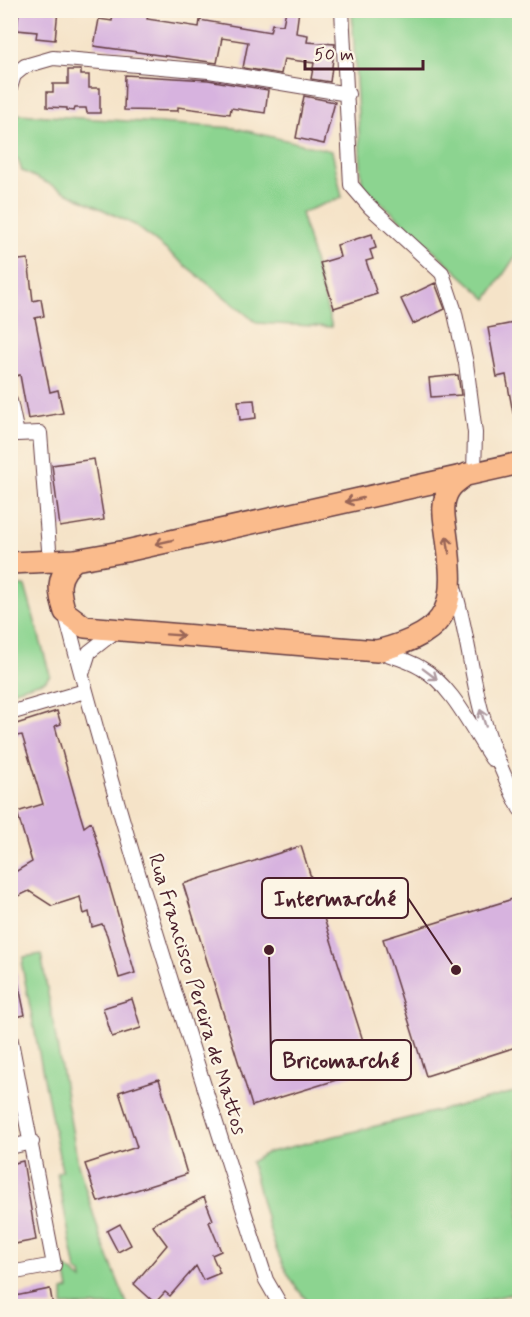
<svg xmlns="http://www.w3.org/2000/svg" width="530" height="1317" viewBox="0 0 530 1317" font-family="Mynerve,sans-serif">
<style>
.green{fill:#8cd490;stroke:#6b7a5e;stroke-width:1.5}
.building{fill:#d7b3df}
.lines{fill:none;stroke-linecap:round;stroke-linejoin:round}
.street-casing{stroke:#643c43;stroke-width:16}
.primary-casing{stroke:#643c43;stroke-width:24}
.street{stroke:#fff;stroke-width:14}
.primary{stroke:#fabb8c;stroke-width:21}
.oneway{stroke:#996557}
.oneway2{stroke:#ae9aa0}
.labels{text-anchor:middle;stroke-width:4.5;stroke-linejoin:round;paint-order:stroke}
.street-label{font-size:21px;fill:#4a1f2b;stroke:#fcf5e5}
.leader{fill:none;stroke:#4a1f2b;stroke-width:2}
.callout-dot{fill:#4a1f2b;stroke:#fcf5e5;stroke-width:2}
.callout{fill:#fcf5e5;stroke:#4a1f2b;stroke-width:2}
.callout-label{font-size:22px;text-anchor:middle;font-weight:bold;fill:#4a1f2b}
</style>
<rect width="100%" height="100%" fill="#fcf5e5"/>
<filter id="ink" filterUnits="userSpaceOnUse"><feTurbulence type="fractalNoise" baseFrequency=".0167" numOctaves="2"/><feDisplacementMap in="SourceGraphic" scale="12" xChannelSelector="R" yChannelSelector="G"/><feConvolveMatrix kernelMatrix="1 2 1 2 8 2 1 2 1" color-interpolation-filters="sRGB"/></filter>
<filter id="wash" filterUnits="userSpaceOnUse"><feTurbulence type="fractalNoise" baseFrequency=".008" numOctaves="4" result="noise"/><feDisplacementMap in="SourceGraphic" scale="24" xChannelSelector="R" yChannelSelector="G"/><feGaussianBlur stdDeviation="1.35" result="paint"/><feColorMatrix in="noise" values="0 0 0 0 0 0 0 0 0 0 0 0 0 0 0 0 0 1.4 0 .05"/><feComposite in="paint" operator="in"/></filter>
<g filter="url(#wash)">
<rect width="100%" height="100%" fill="#f5e3c8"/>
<path class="green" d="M352,11H519V251L487,299L362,185Z
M18,114L235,128L332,151L342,197L301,213L332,327L257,323L135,225L22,171L18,159H11V142Z
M11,586H25L50,675L45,681L11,691Z
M41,954L78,1164L101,1239L128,1306H63V1291L69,1289L64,1266L82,1280L81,1274L76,1270L57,1173L62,1171L22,966L24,957Z
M519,1091V1292L464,1306H313C273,1270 266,1212 251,1162L266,1153Z"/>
<g id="blocks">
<path class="building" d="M19,10H58L55,40L36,38L37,32L17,30Z
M114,10H150L147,19L199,27L200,20L270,32L272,24L283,25L286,10H299L296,33L308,35L307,42L335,44L330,82L311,79L314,63L284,59L281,74L243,68L248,42L222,38L217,63L94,46L99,19L112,21Z
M68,70H81V75H89V88H100V113H87L86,108H75L74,111L67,110V108L47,107V92H53V84H68Z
M125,75L208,80L268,90L265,113L231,108L230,114L178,107V111L124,110Z
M304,96L335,102L324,144L296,138Z
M372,234L376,248L370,250L373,259L366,261L377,294L334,308L320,263L340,257L337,245Z
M28,259L33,301L41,299L44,316L35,318L50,392L58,390L63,413L28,419L20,375L15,376L10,353V261Z
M435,283L445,309L413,324L401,299Z
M519,322V412L513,413L506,375L497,377L488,328Z
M458,375L461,395L431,397L429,378Z
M254,400L256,418L240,420L238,401Z
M94,459L104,520L60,527L52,465Z
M57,711L61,724L55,726L74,794L84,827L91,822L135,973L119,978L107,935L102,924L92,927L89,912L84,914L80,897L52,906L29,891L10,900V875L32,862L17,812L43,804L22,735L10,737V726Z
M301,846L372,1069L252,1106L183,884Z
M519,897V1046L426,1076L383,939Z
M10,972H16L25,1015L10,1018Z
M132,999L141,1028L112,1037L103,1008Z
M159,1079L187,1174L98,1202L85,1164L137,1147L119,1092Z
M23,1161L36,1240L15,1244L10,1219V1164Z
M204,1197L213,1220L209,1222L221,1251L212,1255L220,1273L203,1280L196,1266L170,1296L165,1292L155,1303L134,1284L167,1245L152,1225Z
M120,1224L131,1245L118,1252L107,1231Z
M50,1289L53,1306H10V1297Z"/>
</g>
</g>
<g filter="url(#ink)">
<use href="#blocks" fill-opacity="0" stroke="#643c43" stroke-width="1.5"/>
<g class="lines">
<defs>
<path id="street" d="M342,10L351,185L370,207L442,273L454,309L466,363L475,433L474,473
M10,88L14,75L25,66L53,58L209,71L348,94
M10,401L17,434L40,433L50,562
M453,584C466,625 470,668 481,710C490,744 504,777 520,809
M65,612C123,837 195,1058 266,1280L281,1306
M378,651C392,656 408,660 421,668C453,686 472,730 492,759
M82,674L89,652L117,630
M10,713L85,691
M10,1036L54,1265L10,1273
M10,1147L32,1142"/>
<path id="primary" d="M75,560C56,576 58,590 65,612L85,627L377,651C455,631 456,604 446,531C444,517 441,502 449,490C453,483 461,479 467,474
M10,563L75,560L126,551L520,463"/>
</defs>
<use href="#street" class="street-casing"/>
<use href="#primary" class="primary-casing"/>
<use href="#street" class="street"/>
<use href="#primary" class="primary"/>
</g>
<defs><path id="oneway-shaft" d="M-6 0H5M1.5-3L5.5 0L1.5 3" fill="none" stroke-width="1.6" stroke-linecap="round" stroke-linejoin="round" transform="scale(1.5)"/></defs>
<g class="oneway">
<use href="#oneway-shaft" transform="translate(354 500) rotate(167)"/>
<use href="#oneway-shaft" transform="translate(164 542) rotate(167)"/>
<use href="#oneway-shaft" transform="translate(448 545) rotate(-98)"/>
<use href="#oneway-shaft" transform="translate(175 635) rotate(4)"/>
</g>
<g class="oneway2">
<use href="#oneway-shaft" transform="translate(430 674) rotate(37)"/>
<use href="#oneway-shaft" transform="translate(483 718) rotate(-108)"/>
</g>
</g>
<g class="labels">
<g class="street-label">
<text transform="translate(198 994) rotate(73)" y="7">Rua Francisco Pereira de Mattos</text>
</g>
</g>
<path class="leader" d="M456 970L408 898M269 950L271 1060"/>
<g class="callout-dot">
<circle cx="456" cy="970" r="6"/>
<circle cx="269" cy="950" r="6"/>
</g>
<g class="callout">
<rect x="262" y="878" width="146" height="40" rx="6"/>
<rect x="271" y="1040" width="140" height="40" rx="6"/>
</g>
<g class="callout-label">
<text x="335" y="906">Intermarché</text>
<text x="341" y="1068">Bricomarché</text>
</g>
<rect width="530" height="1317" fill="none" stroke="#fcf5e5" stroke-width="36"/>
<path d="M305 60v9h118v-9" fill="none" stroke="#4a1f2b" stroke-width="3"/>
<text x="314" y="60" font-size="18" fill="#4a1f2b" stroke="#fcf5e5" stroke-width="4.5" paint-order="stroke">50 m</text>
</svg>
